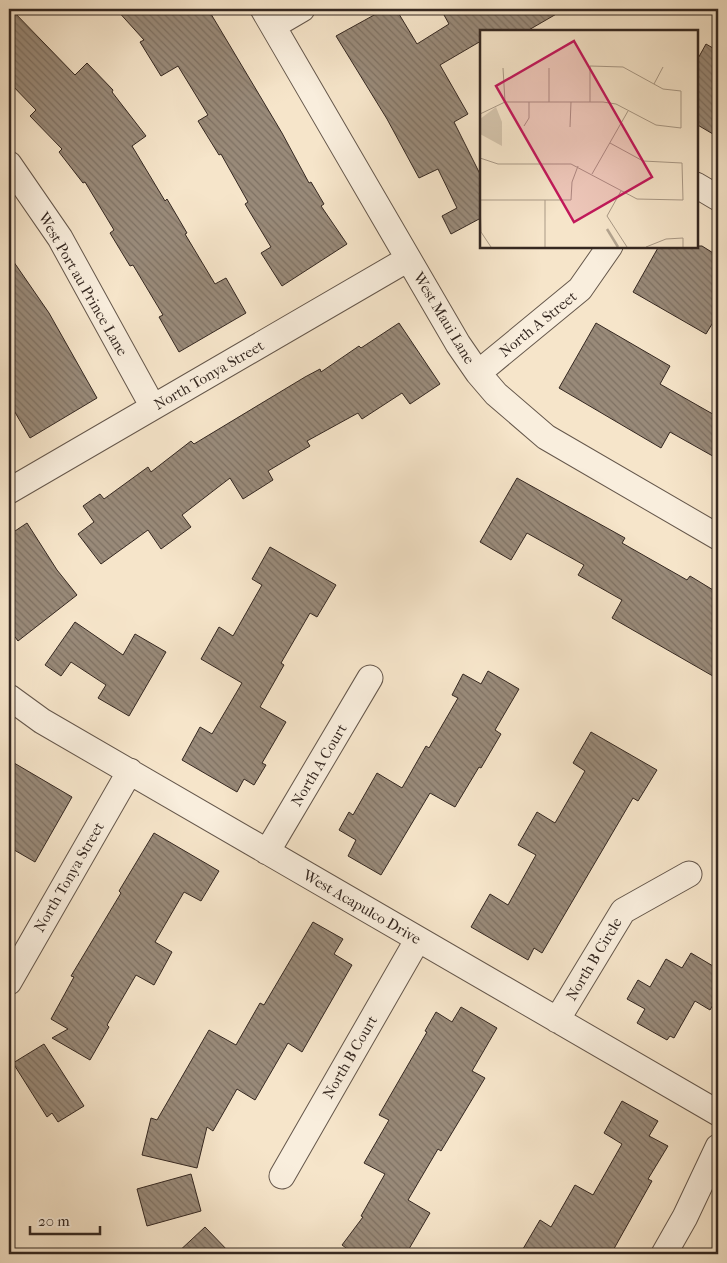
<svg xmlns="http://www.w3.org/2000/svg" width="727" height="1263" viewBox="0 0 727 1263" font-family="'IM FELL French Canon',serif">
<style>
.building{fill:url(#building-back-hatch);stroke:#352821}
.lines{fill:none;stroke-linecap:round;stroke-linejoin:round}
.street-casing{stroke:#65574b;stroke-width:27}
.street{stroke:#f9eedd;stroke-width:25}
.labels{text-anchor:middle;stroke-width:5;stroke-linejoin:round;paint-order:stroke}
.street-label{font-size:15px;fill:#352821;stroke:#f9eedd}
.inset-river{fill:none;stroke:#b4a591;stroke-width:2.5}
.inset-road{fill:none;stroke:#a99986;stroke-width:1}
.view{fill:#c2185b;fill-opacity:0.15;stroke:#c2185b;stroke-width:2.5}
.inset-edge{fill:none;stroke:#352821;stroke-width:2.5}
</style>
<defs>
<pattern id="building-back-hatch" width="6" height="6" patternUnits="userSpaceOnUse" patternTransform="scale(1.25)"><rect width="6" height="6" fill="#998a79"/><path d="M-1 5l2 2M0 0l6 6M5-1l2 2" fill="none" stroke="#7e7163"/></pattern>
</defs>
<rect width="100%" height="100%" fill="#f6e5ca"/>
<filter id="stains"><feTurbulence type="fractalNoise" baseFrequency=".004" numOctaves="4"/><feColorMatrix values="0 0 0 0 .2 0 0 0 0 .09 0 0 0 0 .02 0 0 0 .5 -.17"/></filter>
<radialGradient id="worn" r=".72"><stop offset=".6" stop-color="#630" stop-opacity="0"/><stop offset="1" stop-color="#630" stop-opacity=".3"/></radialGradient>
<path class="building" d="M9,9H11L75,75L87,63L113,90L112,92L146,136L132,146L165,201L167,199L187,233L185,234L215,284L226,278L246,313L179,352L159,317L163,315L133,265L130,266L110,233L114,230L85,182L83,183L59,152L62,149L30,116L36,110L9,82Z
M116,9H208L282,133L309,183L311,182L324,204L321,206L347,244L282,286L261,253L271,247L245,204L248,202L221,154L219,155L198,121L208,115L178,66L161,76L140,42L144,40Z
M385,9H396L417,44L449,24L444,15L455,9H565L527,31H481V41L440,65L468,114L454,122L481,176V218L451,234L442,216L457,208L438,169L419,178L387,119L336,36Z
M706,44L718,51V137L696,124V62Z
M659,246H702L718,256V314L706,334L633,292Z
M9,255L49,313L97,398L30,438L9,402Z
M399,323L440,384L410,404L402,393L362,419L358,413L307,441L310,446L268,471L273,480L243,499L230,478L182,515L191,527L161,549L148,530L101,564L78,534L94,522L83,506L100,494L104,499L148,467L151,472L191,441L194,444L305,377L320,369L321,372L359,346L361,348Z
M596,323L670,366L660,384L718,417V459L670,432L661,448L559,388Z
M517,478L625,538L622,543L687,580L690,576L718,593V679L612,618L622,600L578,575L584,565L527,533L511,560L480,542Z
M27,523L57,570L77,595L18,641L9,629V535Z
M270,547L336,585L317,617L310,613L281,663L284,665L260,707L286,722L262,763L266,765L254,785L244,779L237,792L182,760L200,727L212,734L242,683L201,659L219,627L233,636L262,585L252,579Z
M75,622L123,655L135,634L166,652L129,716L98,698L106,685L71,662L61,676L45,665Z
M488,671L519,689L495,730L501,734L481,768L479,767L455,807L430,793L381,875L348,856L356,840L339,830L349,812L353,815L377,773L402,788L426,746L429,748L458,698L452,695L463,674L481,684Z
M591,732L657,770L638,801L633,798L542,953L534,948L528,960L471,927L490,894L508,905L536,855L518,845L537,812L555,823L585,771L573,763Z
M9,760L72,797L35,862L9,847Z
M154,833L219,871L201,901L184,892L155,942L172,952L154,985L136,975L107,1025L109,1027L90,1060L52,1038L68,1029L51,1019L74,977L71,976L121,893L119,891Z
M313,922L343,939L334,954L352,965L302,1052L288,1043L255,1100L237,1089L213,1131L207,1127L197,1168L142,1155L151,1118L157,1120L209,1030L236,1045L260,1003L264,1005Z
M691,953L718,969V996L710,1010L695,1001L674,1038L670,1036L667,1040L637,1023L645,1009L627,999L638,980L650,987L666,959L682,968Z
M461,1007L497,1028L472,1071L485,1078L441,1151L438,1149L408,1200L430,1213L406,1254H354L342,1245L363,1217L361,1216L385,1174L364,1163L389,1120L379,1115L427,1032L425,1031L436,1012L452,1022Z
M44,1044L84,1106L58,1122L52,1113L47,1117L13,1063Z
M622,1101L658,1121L649,1136L668,1146L648,1179L652,1181L611,1254H520L540,1220L551,1227L575,1185L593,1195L622,1144L604,1133Z
M191,1174L201,1211L147,1226L137,1189Z
M205,1227L231,1254H176Z"/>
<g class="lines">
<defs>
<path id="street" d="M263,9L458,344L478,373L496,394L546,437L718,537
M273,26L302,9
M9,164L60,238L153,407
M696,185L718,198
M478,373L580,289L610,246
M9,491L408,259
M9,697L42,721L718,1113
M267,852L370,678
M9,982L130,771
M557,1020L623,911L689,874
M282,1176L418,939
M664,1254L685,1217L718,1147"/>
</defs>
<use href="#street" class="street-casing"/>
<use href="#street" class="street"/>
</g>
<g class="labels">
<g class="street-label">
<text transform="translate(83 284) rotate(60)" y="5">West Port au Prince Lane</text>
<text transform="translate(444 318) rotate(59)" y="5">West Maui Lane</text>
<text transform="translate(538 324) rotate(-39)" y="5">North A Street</text>
<text transform="translate(209 375) rotate(-30)" y="5">North Tonya Street</text>
<text transform="translate(319 765) rotate(-59)" y="5">North A Court</text>
<text transform="translate(69 877) rotate(-60)" y="5">North Tonya Street</text>
<text transform="translate(362 907) rotate(30)" y="5">West Acapulco Drive</text>
<text transform="translate(594 959) rotate(-59)" y="5">North B Circle</text>
<text transform="translate(350 1057) rotate(-60)" y="5">North B Court</text>
</g>
</g>
<g transform="translate(480 30)">
<rect width="218" height="218" fill="#f6e5ca"/>
<path d="M16,77L22,92V116L0,104V89Z" fill="#d5c5ad"/>
<path class="inset-river" d="M127,199L138,217"/>
<path class="inset-road" d="M23,38L25,72M69,38V72M174,54L183,37M0,84L25,72H123L136,74L176,95L201,98V61L183,59L143,37L110,36V72M44,96L49,88V72M90,97L91,72M0,128L18,134H91L157,169L203,170L202,133L163,131L130,113M112,144L148,81M141,161L127,186L147,217M0,170H91L92,152L98,136M0,170L1,202L11,217M65,217V170M166,217L186,209L203,208V217"/>
<path class="view" d="M94,11L172,147L94,192L16,56Z"/>
<rect width="218" height="218" class="inset-edge"/>
</g>
<rect width="727" height="1263" fill="none" stroke="#f6e5ca" stroke-width="30"/>
<rect x="10" y="10" width="707" height="1243" fill="none" stroke="#352821" stroke-width="2.5"/>
<rect x="15" y="15" width="697" height="1233" fill="none" stroke="#352821"/>
<path d="M30 1226v8h70v-8" fill="none" stroke="#352821" stroke-width="2.5"/>
<text x="38" y="1226" font-size="15" fill="#352821" stroke="#f9eedd" stroke-width="4" paint-order="stroke">20 m</text>
<rect width="100%" height="100%" filter="url(#stains)"/>
<rect width="100%" height="100%" fill="url(#worn)"/>
</svg>
